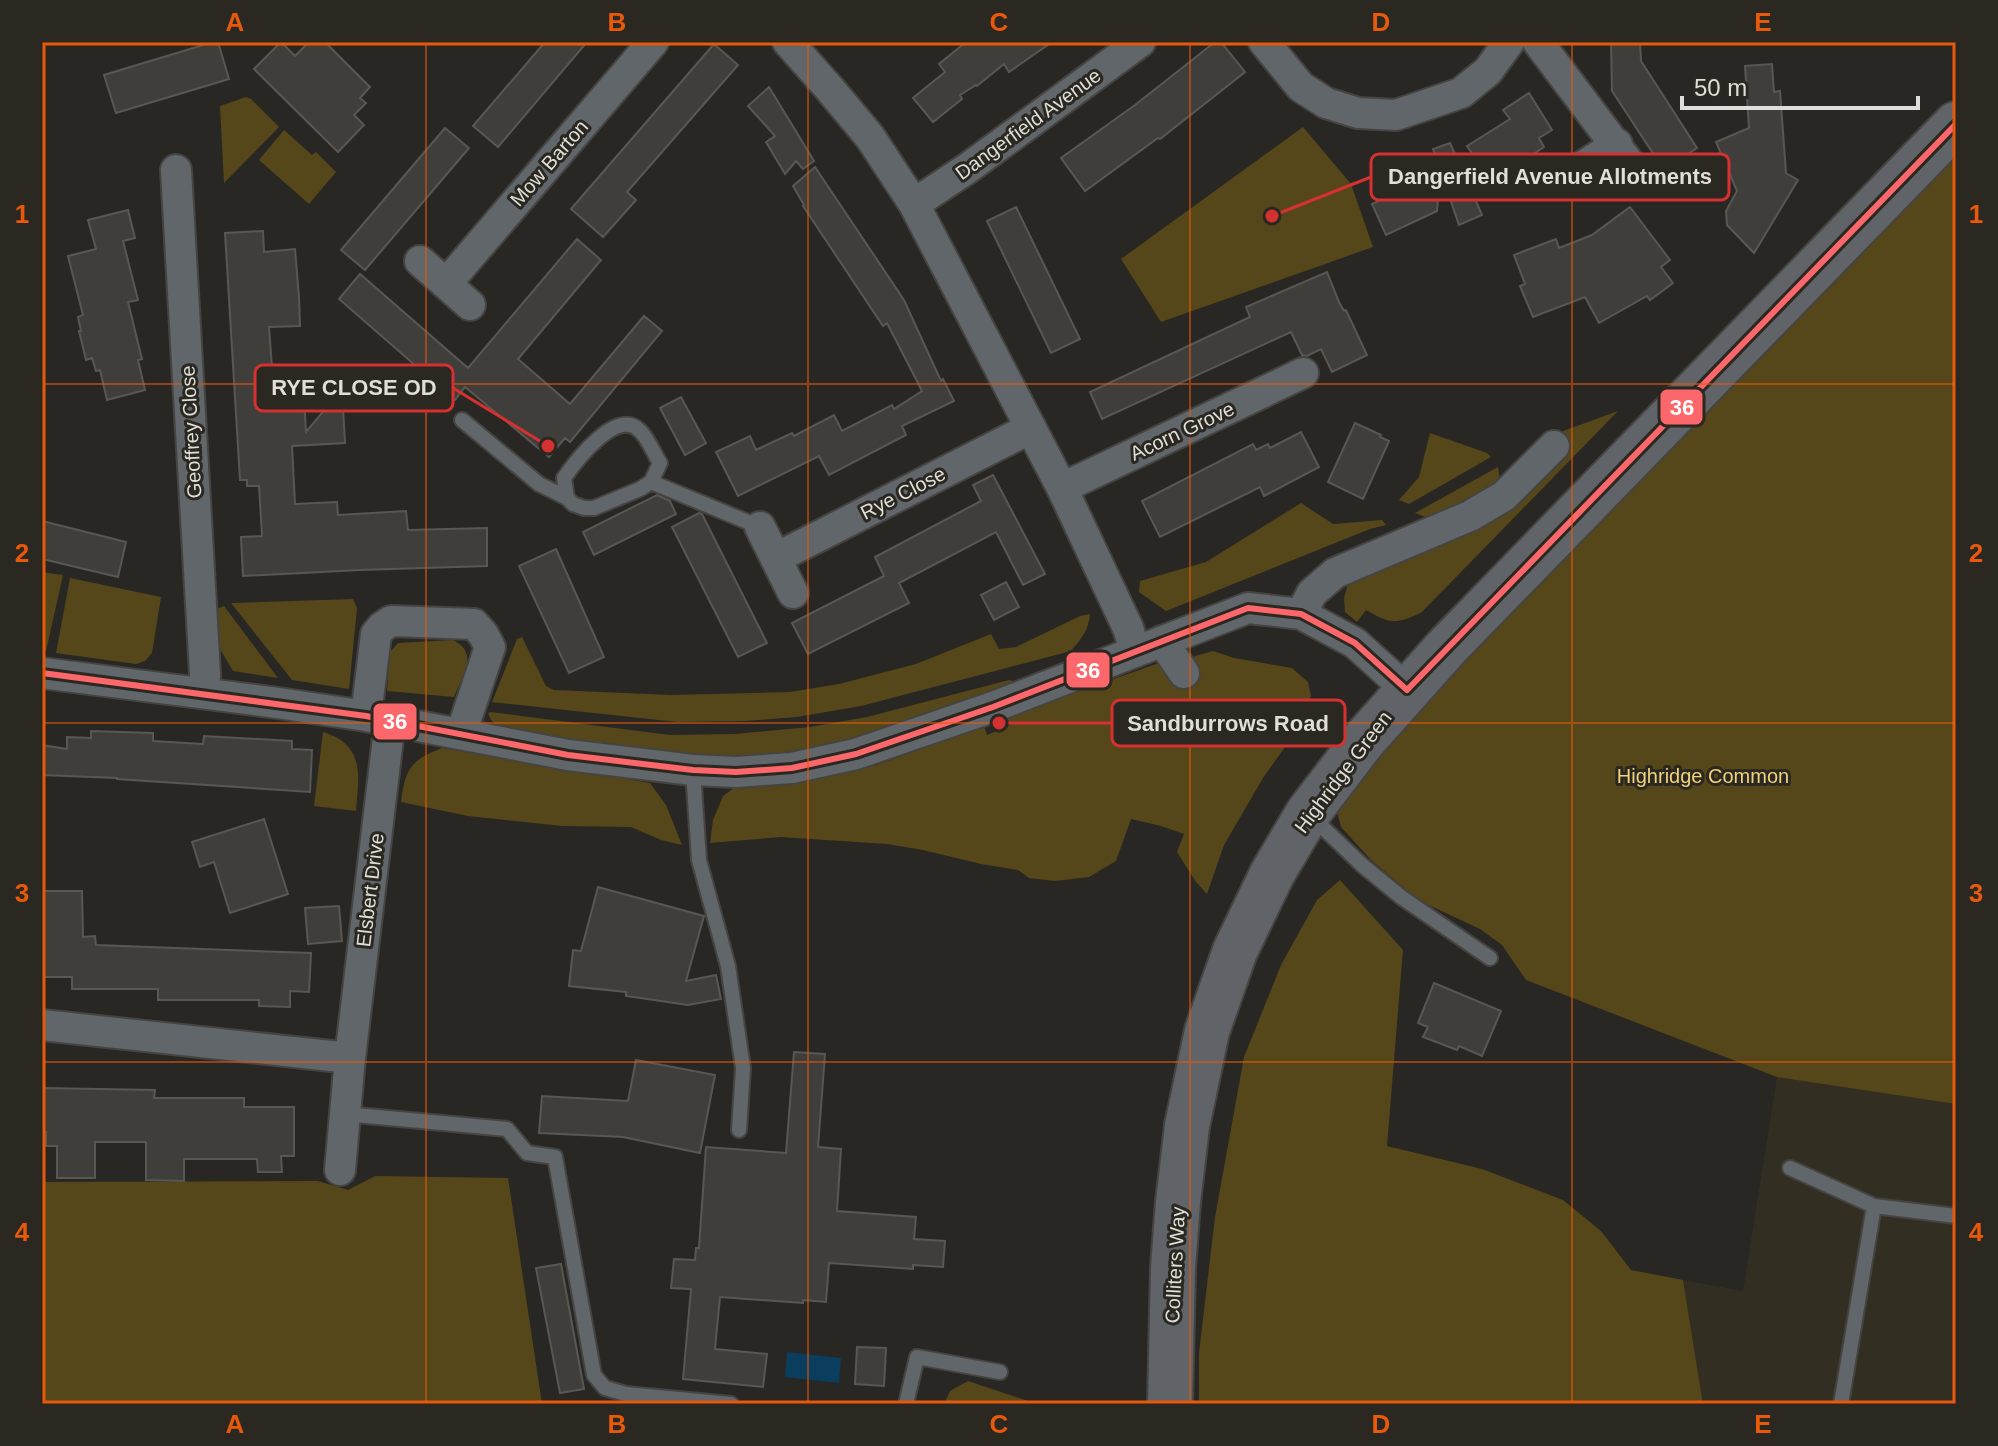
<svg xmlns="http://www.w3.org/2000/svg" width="1998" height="1446" viewBox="0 0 1998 1446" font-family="Helvetica,sans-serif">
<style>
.built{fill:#332e22}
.green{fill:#554719}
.water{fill:#0a3d5e}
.building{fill:#3f3e3b;stroke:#595754;stroke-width:2}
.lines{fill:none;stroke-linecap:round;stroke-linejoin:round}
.service-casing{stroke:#454441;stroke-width:18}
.minor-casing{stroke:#454441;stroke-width:34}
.trunk-casing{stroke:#454441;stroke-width:48}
.service{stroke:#60666a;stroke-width:14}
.minor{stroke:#60666a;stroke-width:30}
.trunk{stroke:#606468;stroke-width:44}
.bus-1-casing{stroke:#2b2821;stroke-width:12}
.bus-1{stroke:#fb676b;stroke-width:6}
.grid{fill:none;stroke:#e8590c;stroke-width:2;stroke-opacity:0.55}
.labels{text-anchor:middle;stroke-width:6;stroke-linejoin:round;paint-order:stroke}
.street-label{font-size:20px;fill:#dfded9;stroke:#2b2821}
.park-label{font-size:20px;fill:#f0d27a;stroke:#2b2821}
.leader{fill:none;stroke:#d63131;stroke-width:3}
.callout-dot{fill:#d63131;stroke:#2b2821;stroke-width:3}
.callout{fill:#2b2821;stroke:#d63131;stroke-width:3}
.callout-label{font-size:22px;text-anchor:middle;font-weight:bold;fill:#dfded9}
.line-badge{stroke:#2b2821;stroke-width:3}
.badge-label{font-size:22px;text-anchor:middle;font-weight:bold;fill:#fff}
.neatline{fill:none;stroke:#e8590c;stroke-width:3}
.grid-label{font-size:26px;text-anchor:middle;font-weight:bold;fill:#e8590c}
</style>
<rect width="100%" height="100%" fill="#292723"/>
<path class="built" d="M1777,1077L1956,1104V1404H1703L1683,1280L1743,1291Z"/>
<path class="green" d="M246,97L251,99L279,127L224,183L220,106Z
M1303,127L1351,184L1373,247L1161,322L1121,259Z
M284,130L312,155L316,152L336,172L309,204L259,160Z
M1956,151V1104L1777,1077L1526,980L1502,945L1480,929L1418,900L1371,860L1341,827L1336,808L1413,714Z
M1618,411L1422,612C1396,625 1390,624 1366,610L1357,622L1345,612L1344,598L1348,584L1467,530L1555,434Z
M1430,433L1487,453L1491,457L1409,504L1399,500L1419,477Z
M1498,467L1500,481L1495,489L1428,518L1415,513Z
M1301,503L1333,524L1382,520L1386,525L1370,529L1166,611L1139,592L1140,581L1206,562Z
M42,572L63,575L46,651H42Z
M70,578L161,597L152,653L145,661L136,664L56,653Z
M353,599L357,608L349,689L292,680L231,603Z
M224,606L278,678L233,671L220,649L217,609Z
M1090,614C1089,630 1081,639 1071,651L861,706L797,717L745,721L677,722L492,702L517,639L522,637L546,686L554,690L671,695L790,692L839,684L916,664L991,634L999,649L1016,647L1080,616Z
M453,640C480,653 462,676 454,697L387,691L390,652L398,643Z
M1213,651L1234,658L1292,668L1308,682L1311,696L1301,713L1290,723V740L1263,778L1224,845L1207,894L1196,882L1177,852L1184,834L1161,826L1131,819L1116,861L1089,877L1055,881L1029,878L1018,870L981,864L923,850L887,844L781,837L710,843L713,820L723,796L734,788L780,785L877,765L984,726L987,735L1010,725L1007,717L1156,664L1164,665L1189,662L1195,656Z
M1009,680L1017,682C943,708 868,741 790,753C748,760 704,756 662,752C607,746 553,737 499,727L491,720L488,713L491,712L670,735L734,734L810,727L867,717Z
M323,732C365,745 359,774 356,811L314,806Z
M442,748L650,783L666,805L682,845L661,840L631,827L562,826L468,816L401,802C405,770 410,760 442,748Z
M1340,880L1403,950L1387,1146L1482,1169L1563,1200L1601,1231L1631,1270L1683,1280L1703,1404H1199V1353L1215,1217L1244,1057L1281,965L1317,900Z
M375,1176L508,1178L542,1404H42V1182L318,1181L348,1190Z
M968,1381L1037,1404H944L950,1391Z"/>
<path class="water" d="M787,1352L841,1358L839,1383L785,1377Z"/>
<path class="building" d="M213,42H218L229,79L116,113L104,75Z
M281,42L295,56L309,42H325L370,87L360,98L366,103L354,115L364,125L338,152L254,69Z
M545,42H587L498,147L473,126Z
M966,42H1052L1009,72L1004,64L977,86L976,85L960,95L962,99L933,122L913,98L945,72L939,64Z
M1215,42H1221L1245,72L1160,139L1158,138L1085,191L1061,158L1135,105Z
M1611,42H1640L1641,61L1697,148L1664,170L1612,91Z
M714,44L738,65L627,192L636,200L603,237L571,209Z
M1772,64L1774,92L1780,91L1786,173L1798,180L1754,253L1727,225L1726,211L1737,191L1716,142L1749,128L1745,66Z
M769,87L814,161L803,169L796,161L785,174L766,142L775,136L748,106Z
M1529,93L1552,130L1539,138L1544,147L1473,194L1482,215L1459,225L1433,149L1450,143L1461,168L1477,161L1467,146L1510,119L1503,110Z
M445,128L469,148L365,270L341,250Z
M815,167L904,300L941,381L943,379L954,401L902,426L906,435L829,475L819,456L738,496L716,452L750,436L756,450L792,433L794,436L834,415L842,431L892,405L894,409L922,391L887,323L883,326L803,206L804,205L793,186Z
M1440,178L1437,211L1386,235L1372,204L1405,189L1406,192Z
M1016,207L1080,339L1051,353L987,221Z
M1630,207L1670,260L1661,267L1673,283L1650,300L1647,296L1599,323L1585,297L1533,317L1520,286L1525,284L1514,255L1556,239L1559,248L1592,235Z
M128,210L135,238L123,241L138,300L128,302L142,359L138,360L145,390L107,400L100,370L96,371L92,358L86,360L79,331H81L78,317L83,315L68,256L96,249L88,220Z
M263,231L264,252L295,249L299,297L300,326L269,327L273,381L303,380L306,432L342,389L345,443L292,446L295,504L337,502L338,515L406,511L408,530L487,528V566L360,570L243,576L241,537L262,536L259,486H247V480H240L225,233Z
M577,239L601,260L518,359L570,404L644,316L662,331L570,442L565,438L549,457L465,387L455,400L339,299L360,274L468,368Z
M1327,272L1339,302L1344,311L1346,310L1367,355L1332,372L1321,349L1307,356L1302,355L1291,332L1102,419L1090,392L1250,317L1246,307Z
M681,397L706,443L685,455L660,408Z
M1355,423L1381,435L1380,437L1389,441L1363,499L1328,482Z
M1301,432L1319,467L1264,496L1260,487L1160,537L1142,501L1253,444L1256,450L1268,444L1270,448Z
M993,475L1045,574L1023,585L996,532L899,583L909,603L808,654L792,623L884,576L875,557L981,501L973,485Z
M657,495L670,501L676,514L594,555L583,532Z
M699,513L702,514L767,643L738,657L672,527Z
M42,521L126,542L118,577L42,559Z
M556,549L604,657L569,673L519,566Z
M1006,582L1019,607L994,620L981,595Z
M91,731L153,733V741L203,744L204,736L292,741V749L312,750L310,792L117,779V778L42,775V745L67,749V737L91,738Z
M264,819L288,894L230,913L214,862L200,867L192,842Z
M598,887L704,916L686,981L716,975L721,999L688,1005L626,996V992L569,986L573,950L581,951Z
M42,891H82L83,937L95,936L96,945L311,953L309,992L290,991V1007L259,1006V1000H158V989H72V977H42Z
M339,906L342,941L308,944L305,908Z
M1434,983L1501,1011L1482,1056L1459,1046L1457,1050L1423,1037L1428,1027L1418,1023Z
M794,1052L825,1054L818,1147L841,1149L837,1211L916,1217L914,1239L945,1241L943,1267L913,1265V1269L829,1263L826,1302L803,1300V1303L720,1297L715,1349L767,1354L763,1387L683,1379L691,1289L671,1288L674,1259L695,1260L696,1248H699L706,1147L786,1153Z
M636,1060L715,1075L700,1153L623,1137L539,1133L542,1096L628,1101Z
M42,1088L155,1090L154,1098H244V1107H294V1156H281L282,1172H258L257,1159H184V1181L146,1180V1142H95V1178H57V1146H46V1132H42Z
M561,1264L584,1389L560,1393L536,1268Z
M857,1347L886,1348L884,1386L855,1384Z"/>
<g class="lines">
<defs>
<path id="service" d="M462,420L539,484L567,498L573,504L584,508H594L640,489L651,482L760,527
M567,498L564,478C575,462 616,408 639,430C647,436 654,454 660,463L651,482
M693,770L699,860L728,966L743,1068L739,1130
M1312,817L1362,865L1401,897L1490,958
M345,1114L507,1129L527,1153L555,1157L594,1375L605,1388L626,1394L731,1404
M1790,1168L1874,1206L1956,1216
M906,1404L917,1357L1000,1372
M1841,1404L1874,1206"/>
<path id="minor" d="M788,42L829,88L870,137L914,204L1062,488L1128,628L1135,651
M1264,42L1301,87L1326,103L1358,113L1396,115L1461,93L1488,71L1509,42
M1538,42L1641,179
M176,170L205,674L204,693
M1577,170L1617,144
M914,204L968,168L1140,42
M420,261L470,305
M446,284L653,42
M1062,488L1303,373
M760,527L793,593
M776,558L1031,428
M1301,614L1312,593L1335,573L1470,516L1504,496L1554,446
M1162,641L1184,673
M42,673L278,703L366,716L568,755L693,770L736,772L792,768L856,754L993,707L1248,608L1301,614L1355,643L1407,690
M366,716L376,634L382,627L391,621L474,624L483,634L490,647L461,734
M42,1025L350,1058
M340,1170L350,1058L390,721"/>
<path id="trunk" d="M1170,1404L1173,1268L1178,1202L1187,1126L1207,1031L1235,951L1272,874L1308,813L1364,740L1446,648L1956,124"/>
</defs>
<use href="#service" class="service-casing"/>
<use href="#minor" class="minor-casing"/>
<use href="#trunk" class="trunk-casing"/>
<use href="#service" class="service"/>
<use href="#minor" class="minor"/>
<use href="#trunk" class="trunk"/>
<defs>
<path id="bus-1" d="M42,673L366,716L568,755L693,770L736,772L792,768L856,754L993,707L1248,608L1301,614L1355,643L1407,690
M1407,690L1956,124"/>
</defs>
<use href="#bus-1" class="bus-1-casing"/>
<use href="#bus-1" class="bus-1"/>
</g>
<path class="grid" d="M426,42V1404M808,42V1404M1190,42V1404M1572,42V1404M42,384H1956M42,723H1956M42,1062H1956"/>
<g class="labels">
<g class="street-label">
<text transform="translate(1028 124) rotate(-36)" y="7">Dangerfield Avenue</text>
<text transform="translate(549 163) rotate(-49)" y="7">Mow Barton</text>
<text transform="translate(1182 431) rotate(-25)" y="7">Acorn Grove</text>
<text transform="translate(191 432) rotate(-93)" y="7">Geoffrey Close</text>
<text transform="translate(903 493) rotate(-27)" y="7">Rye Close</text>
<text transform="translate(1343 772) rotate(-53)" y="7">Highridge Green</text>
<text transform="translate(370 890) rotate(-83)" y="7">Elsbert Drive</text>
<text transform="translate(1175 1265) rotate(-87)" y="7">Colliters Way</text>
</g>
<g class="park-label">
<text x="1703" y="783">Highridge Common</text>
</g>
</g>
<path class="leader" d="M1272 216L1371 177M548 446L453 388M999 723L1112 723"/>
<g class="callout-dot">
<circle cx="1272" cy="216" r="8"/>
<circle cx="548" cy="446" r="8"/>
<circle cx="999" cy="723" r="8"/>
</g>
<g class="callout">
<rect x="1371" y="154" width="358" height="46" rx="8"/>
<rect x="255" y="365" width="198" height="46" rx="8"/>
<rect x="1112" y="700" width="233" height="46" rx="8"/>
</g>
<g class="callout-label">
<text x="1550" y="184">Dangerfield Avenue Allotments</text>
<text x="354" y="395">RYE CLOSE OD</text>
<text x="1228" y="731">Sandburrows Road</text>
</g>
<g class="line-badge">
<rect x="1659" y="388" width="45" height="38" rx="8" fill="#fb676b"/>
<rect x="1065" y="651" width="46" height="38" rx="8" fill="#fb676b"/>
<rect x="372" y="702" width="46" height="39" rx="8" fill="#fb676b"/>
</g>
<g class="badge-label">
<text x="1682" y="415">36</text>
<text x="1088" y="678">36</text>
<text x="395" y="729">36</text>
</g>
<rect width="1998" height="1446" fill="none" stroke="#2b2821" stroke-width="88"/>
<path d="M1682 96v12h236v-12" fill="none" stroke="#dfded9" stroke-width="4"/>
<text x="1694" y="96" font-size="24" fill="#dfded9" stroke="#2b2821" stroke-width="6" paint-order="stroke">50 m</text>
<rect x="44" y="44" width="1910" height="1358" class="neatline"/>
<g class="grid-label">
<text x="235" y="31">A</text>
<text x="617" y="31">B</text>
<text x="999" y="31">C</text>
<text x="1381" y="31">D</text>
<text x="1763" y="31">E</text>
<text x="22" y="223">1</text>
<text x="1976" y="223">1</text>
<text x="22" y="562">2</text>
<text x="1976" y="562">2</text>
<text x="22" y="902">3</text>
<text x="1976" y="902">3</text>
<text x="22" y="1241">4</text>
<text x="1976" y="1241">4</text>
<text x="235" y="1433">A</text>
<text x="617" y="1433">B</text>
<text x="999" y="1433">C</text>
<text x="1381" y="1433">D</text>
<text x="1763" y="1433">E</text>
</g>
</svg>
